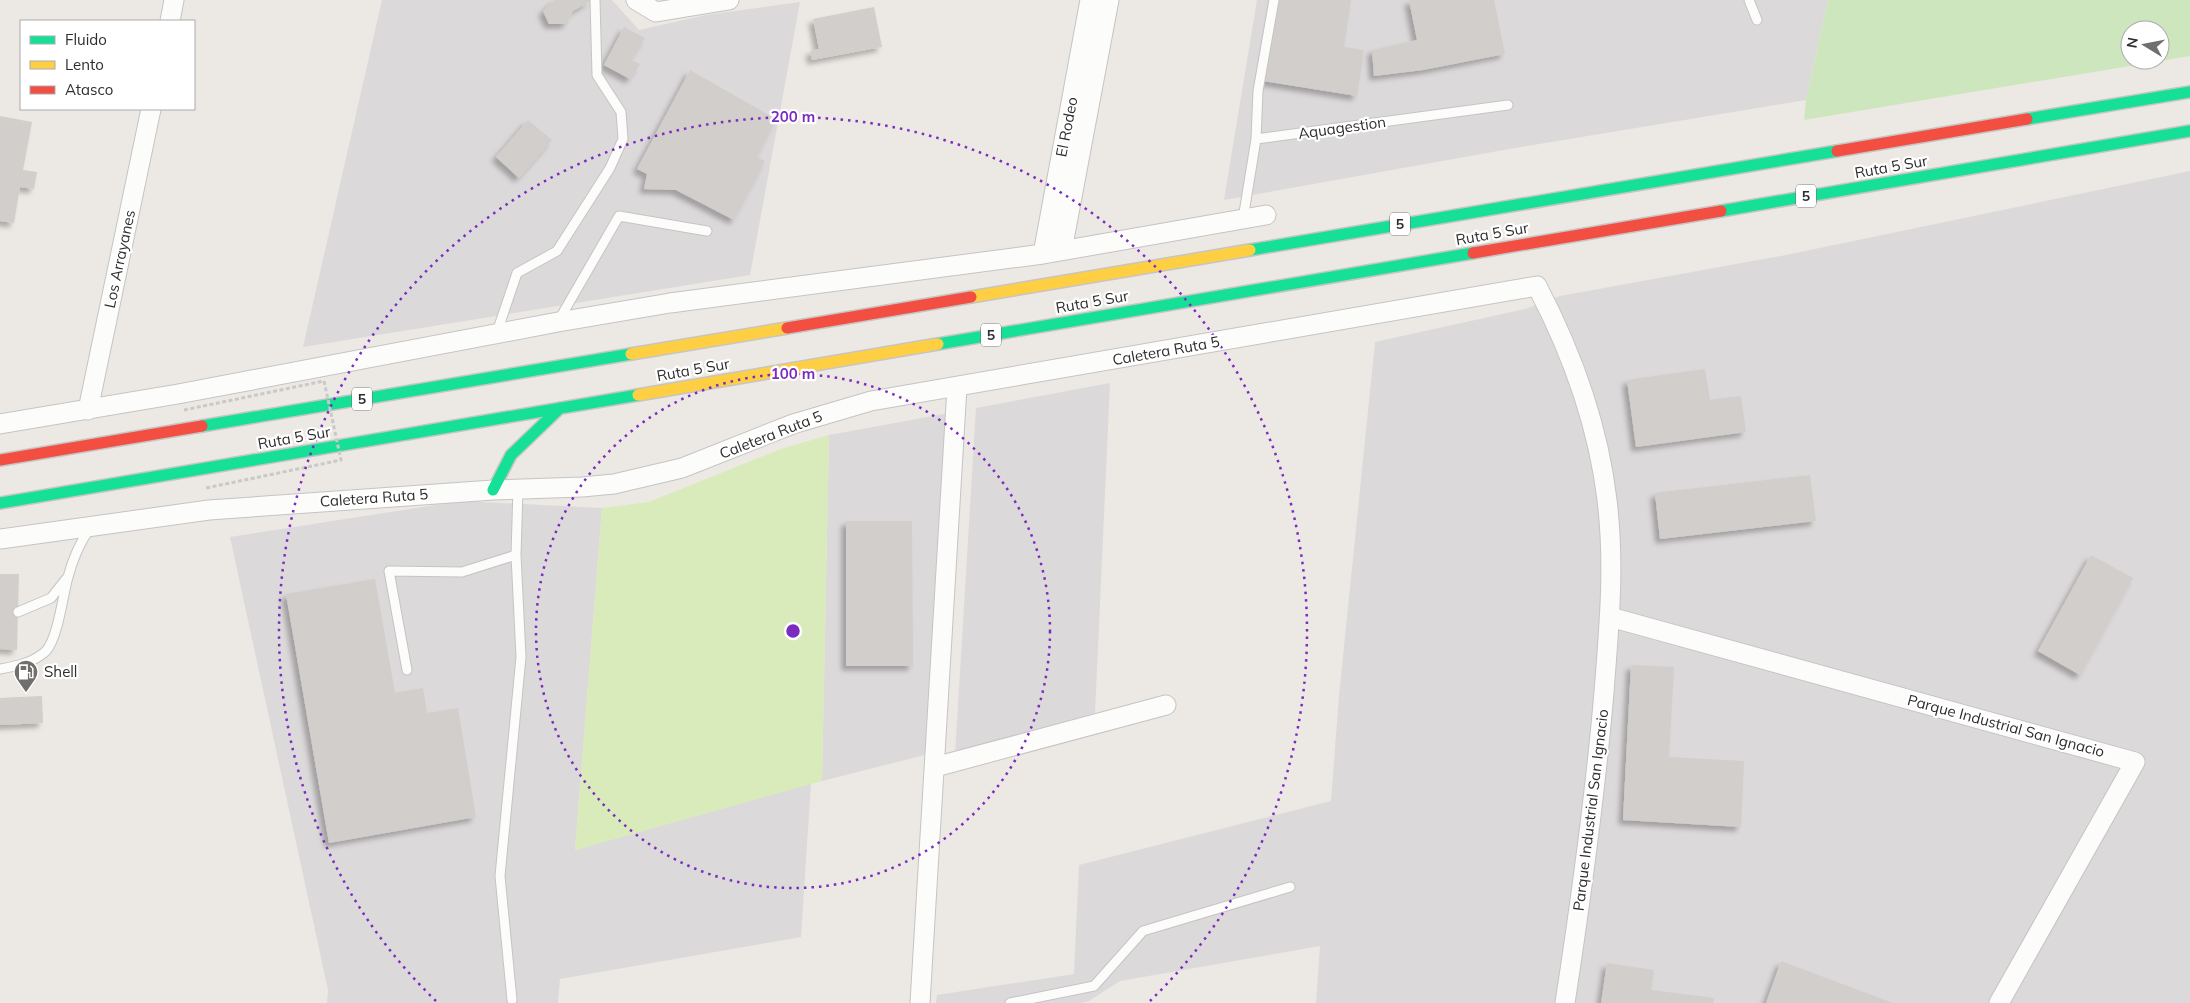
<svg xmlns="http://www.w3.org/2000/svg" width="2190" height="1003" viewBox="0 0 2190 1003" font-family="Mulish,sans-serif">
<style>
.industrial{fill:#dcd9db}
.green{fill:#cee6be;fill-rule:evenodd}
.pitch{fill:#d9eabb}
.building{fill:#d1cecb;filter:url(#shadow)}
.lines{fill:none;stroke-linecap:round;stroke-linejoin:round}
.lane-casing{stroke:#c5c4c5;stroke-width:11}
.street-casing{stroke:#c5c4c5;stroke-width:21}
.fast-casing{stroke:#c6c5c4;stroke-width:14}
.slow-casing{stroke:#c6c5c4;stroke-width:14}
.jam-casing{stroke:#c6c5c4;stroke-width:14}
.lane{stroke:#fcfcfb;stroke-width:9}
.street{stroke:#fcfcfb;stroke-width:19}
.fast{stroke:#16e098;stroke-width:11}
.slow{stroke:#ffcf43;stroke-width:11}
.jam{stroke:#f24e42;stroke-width:11}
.path-bridge{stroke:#c9c9c8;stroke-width:3;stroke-dasharray:4 2.5;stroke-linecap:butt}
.ring{fill:none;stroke:#7b2cbf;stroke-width:2.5;stroke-dasharray:2.5 5}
.labels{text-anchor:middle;stroke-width:4.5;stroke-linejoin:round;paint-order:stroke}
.shield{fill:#fff;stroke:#6d6d6d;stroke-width:1}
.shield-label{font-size:14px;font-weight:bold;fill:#2e2e2e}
.street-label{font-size:15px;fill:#2e2e2e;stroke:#fff}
.poi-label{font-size:15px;fill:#2e2e2e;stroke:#fff;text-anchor:start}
.centre{fill:#7b2cbf;stroke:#fff;stroke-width:2.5}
.ring-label{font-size:15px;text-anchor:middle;font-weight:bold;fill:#7b2cbf;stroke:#fff;stroke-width:4.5;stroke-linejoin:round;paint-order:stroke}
</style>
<defs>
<filter id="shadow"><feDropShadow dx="-4.5" dy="4.5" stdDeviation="2.5" flood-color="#0004"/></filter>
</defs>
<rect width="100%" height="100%" fill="#ece8e4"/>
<path class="industrial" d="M382,0H612L639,30L706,15L800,2L750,275L303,347Z
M1257,0H1828L1806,100L1515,148L1224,200Z
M2190,171V1003H1316L1320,946L1120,981L1089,1001L1081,1003H936L937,995L1074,974L1079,865L1331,801L1339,696L1375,342L1525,309L1560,296L1786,255Z
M1110,383L1095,713L955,755L976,408Z
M955,412L925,755L822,781L829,435Z
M461,501L602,508L575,850L811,783L801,937L560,979L558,1003H327L328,990L230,537Z"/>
<path class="green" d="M1828,0H2190V56L1804,120L1806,100ZM2130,30H2160V60H2130Z"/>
<path class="pitch" d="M829,435L822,781L575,850L602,508L649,502L781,449Z"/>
<path class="building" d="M555,0H592L573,11L566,24H549L543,11Z
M1276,0H1351L1344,47L1364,50L1357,96L1263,81Z
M1409,0H1494L1505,54L1423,70L1374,76L1372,50L1417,40Z
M874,7L882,47L812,60L810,51L819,49L813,19Z
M624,27L645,38L631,60L640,64L630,79L604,65Z
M690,70L776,119L757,157L765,161L734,220L676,190L644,189L647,174L637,169Z
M0,116L32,122L23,170L37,172L34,189L20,187L14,223L0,221Z
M528,120L552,140L519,178L496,157Z
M1705,369L1710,400L1741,396L1746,432L1636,447L1627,380Z
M1810,475L1816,521L1660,539L1655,493Z
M846,521H912L913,666H846Z
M2091,555L2133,578L2080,675L2038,651Z
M0,574H19L17,650L0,649Z
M375,579L395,693L423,688L427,713L458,708L476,817L329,843L286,594Z
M1631,665L1674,667L1669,757L1744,761L1741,827L1623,820Z
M42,696L43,723L0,725V698Z
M1781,961L1893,1003H1766Z
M1607,963L1654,970L1651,990L1714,998L1713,1003H1601Z"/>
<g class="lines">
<defs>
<path id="lane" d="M1749,0L1757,20
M1256,139L1508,105
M1243,219L1256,139L1258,91L1274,0
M559,320L619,216L707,231
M497,332L517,273L557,251L610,168L623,139L621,112L597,75L595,0
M18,612L51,598L66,579
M0,669C17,666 33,663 46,651C58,638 63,594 68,577C73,558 79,544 90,528
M407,670L389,571L462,572L516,555
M512,1000L500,876L521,657L516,555L518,488
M1010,1003L1094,986L1143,931L1290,887"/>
<path id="street" d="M636,0L656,12L729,0
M170,21L174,0
M1062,250L1109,0
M1043,254L1090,0
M88,410L151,109
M0,424L178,394L558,322L670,303L1043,254L1266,215
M0,539L209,510L493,490L582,487L614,484L682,468L793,424L871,401L1537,286C1572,353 1598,424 1607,500C1615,565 1609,627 1604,692C1595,797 1581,899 1565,1003
M1610,617L2135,762L1999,1003
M935,767L1166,705
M920,1003L957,387"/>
<path id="fast" d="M2027,119L2190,92
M1721,211L2190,131
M1250,250L1837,151
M938,344L1473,253
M202,426L631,354
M493,490L511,455L560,408
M0,503L638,395"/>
<path id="slow" d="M971,297L1250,250
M631,354L787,328
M638,395L938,344"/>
<path id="jam" d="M1837,151L2027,119
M1473,253L1721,211
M787,328L971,297
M0,460L202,426"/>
</defs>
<use href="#lane" class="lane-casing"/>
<use href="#street" class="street-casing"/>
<use href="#fast" class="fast-casing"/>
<use href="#slow" class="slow-casing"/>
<use href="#jam" class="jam-casing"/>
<use href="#lane" class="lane"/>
<use href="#street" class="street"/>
<use href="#fast" class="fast"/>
<use href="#slow" class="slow"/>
<use href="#jam" class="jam"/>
<path class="path-bridge" d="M184,410L324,381L341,460L206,488"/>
</g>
<g class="ring">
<circle cx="793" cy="631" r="257"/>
<path d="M436 1001A514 514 0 1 1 1150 1001"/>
</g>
<defs>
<symbol id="fuel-pin" viewBox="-11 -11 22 30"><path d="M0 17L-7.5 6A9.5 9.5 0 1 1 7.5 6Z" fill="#706f6e" stroke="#fff"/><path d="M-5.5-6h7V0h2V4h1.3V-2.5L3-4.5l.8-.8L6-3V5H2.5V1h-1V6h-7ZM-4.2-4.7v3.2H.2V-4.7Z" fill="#fff"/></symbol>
</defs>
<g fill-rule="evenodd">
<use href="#fuel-pin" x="12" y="658" width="28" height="38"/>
</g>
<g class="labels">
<g class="shield">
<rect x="1796" y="184.5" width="20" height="23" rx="4"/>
<rect x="1390" y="212.5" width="20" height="23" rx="4"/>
<rect x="981" y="323.5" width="20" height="23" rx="4"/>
<rect x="352" y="387.5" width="20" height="23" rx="4"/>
</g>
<g class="shield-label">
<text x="1806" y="201">5</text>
<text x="1400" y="229">5</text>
<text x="991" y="340">5</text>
<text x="362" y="404">5</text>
</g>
<g class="street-label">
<text transform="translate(1067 127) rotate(-79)" y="5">El Rodeo</text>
<text transform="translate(1342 128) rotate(-8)" y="5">Aquagestion</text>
<text transform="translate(1891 167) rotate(-10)" y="5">Ruta 5 Sur</text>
<text transform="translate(1492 234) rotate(-10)" y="5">Ruta 5 Sur</text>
<text transform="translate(120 259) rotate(-78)" y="5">Los Arrayanes</text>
<text transform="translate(1092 302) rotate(-10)" y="5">Ruta 5 Sur</text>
<text transform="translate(1166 351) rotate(-10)" y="5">Caletera Ruta 5</text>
<text transform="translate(693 370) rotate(-10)" y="5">Ruta 5 Sur</text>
<text transform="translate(771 435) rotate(-21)" y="5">Caletera Ruta 5</text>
<text transform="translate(294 438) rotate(-10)" y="5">Ruta 5 Sur</text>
<text transform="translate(374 498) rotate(-4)" y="5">Caletera Ruta 5</text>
<text transform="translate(2006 726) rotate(15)" y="5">Parque Industrial San Ignacio</text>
<text transform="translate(1591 810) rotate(-83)" y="5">Parque Industrial San Ignacio</text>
</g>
<g class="poi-label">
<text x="44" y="677">Shell</text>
</g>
</g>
<circle cx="793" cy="631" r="8" class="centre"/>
<g class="ring-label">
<text x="793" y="122">200 m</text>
<text x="793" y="379">100 m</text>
</g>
<rect x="20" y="20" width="175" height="90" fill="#ffffff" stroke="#ababab"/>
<rect x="30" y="36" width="25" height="8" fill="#16e098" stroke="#ababab"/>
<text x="65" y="45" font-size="15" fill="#2e2e2e">Fluido</text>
<rect x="30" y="61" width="25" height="8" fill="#ffcf43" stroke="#ababab"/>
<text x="65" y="70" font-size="15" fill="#2e2e2e">Lento</text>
<rect x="30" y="86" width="25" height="8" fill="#f24e42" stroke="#ababab"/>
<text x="65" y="95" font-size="15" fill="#2e2e2e">Atasco</text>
<g transform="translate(2145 45) rotate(280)"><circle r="24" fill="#ffffff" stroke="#ababab"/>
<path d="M0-4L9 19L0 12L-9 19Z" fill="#706f6e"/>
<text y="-8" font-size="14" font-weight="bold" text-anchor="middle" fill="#2e2e2e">N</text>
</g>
</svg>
